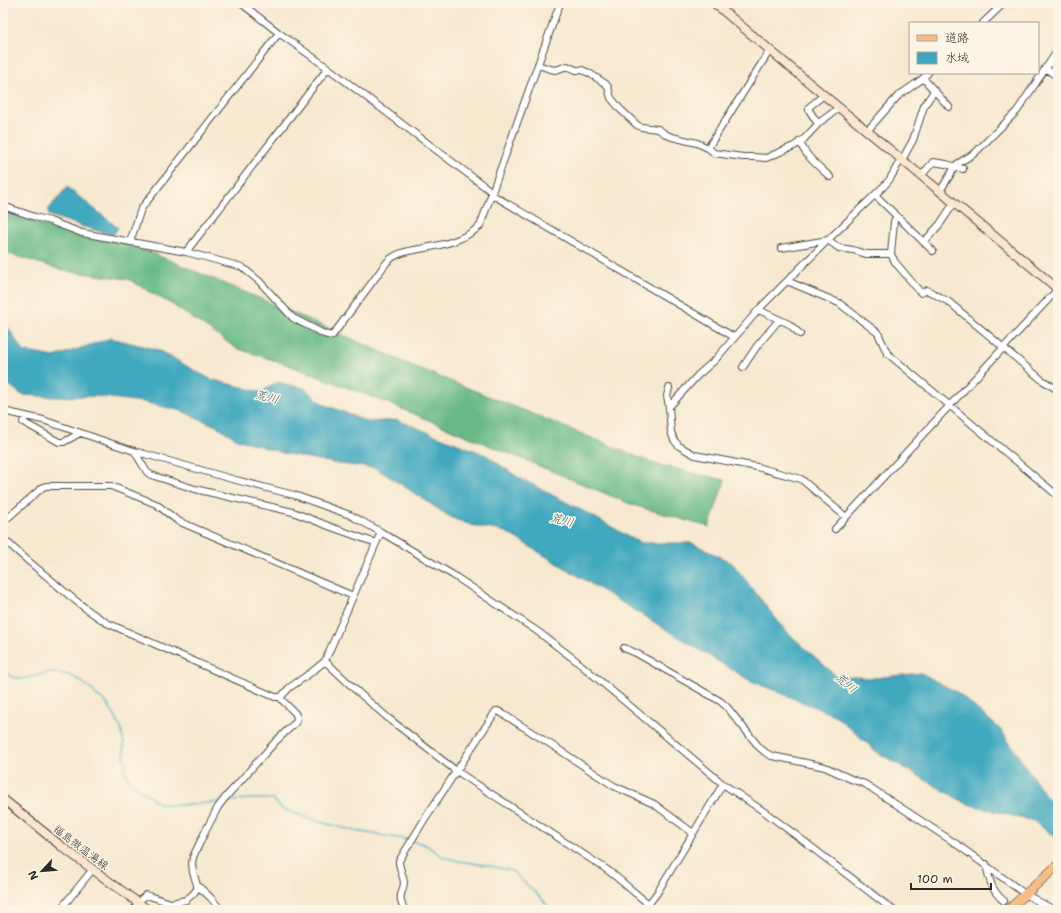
<svg xmlns="http://www.w3.org/2000/svg" width="1061" height="913" viewBox="0 0 1061 913" font-family="'Shantell Sans','Klee One',sans-serif">
<style>
.forest{fill:#67b986;stroke:#497258}
.water{fill:#3fa8bf;stroke:#356a75}
.lines{fill:none;stroke-linecap:round;stroke-linejoin:round}
.stream{stroke:#3fa8bf;stroke-width:1.5}
.street-casing{stroke:#4a4744;stroke-width:8}
.secondary-casing{stroke:#4a4744;stroke-width:10}
.primary-casing{stroke:#4a4744;stroke-width:10}
.street{stroke:#fff;stroke-width:6}
.secondary{stroke:#fbe5cf;stroke-width:8}
.primary{stroke:#f6be87;stroke-width:9}
.labels{text-anchor:middle;stroke-width:3;stroke-linejoin:round;paint-order:stroke}
.street-label{font-size:11px;fill:#2b2b2b;stroke:#fcf5e5}
.water-label{font-size:12px;font-style:italic;fill:#335d66;stroke:#fcf5e5}
</style>
<rect width="100%" height="100%" fill="#fcf5e5"/>
<filter id="ink" filterUnits="userSpaceOnUse"><feTurbulence type="fractalNoise" baseFrequency=".025" numOctaves="2"/><feDisplacementMap in="SourceGraphic" scale="8" xChannelSelector="R" yChannelSelector="G"/><feConvolveMatrix kernelMatrix="1 2 1 2 8 2 1 2 1" color-interpolation-filters="sRGB"/></filter>
<filter id="wash" filterUnits="userSpaceOnUse"><feTurbulence type="fractalNoise" baseFrequency=".012" numOctaves="4" result="noise"/><feDisplacementMap in="SourceGraphic" scale="16" xChannelSelector="R" yChannelSelector="G"/><feGaussianBlur stdDeviation="0.9" result="paint"/><feColorMatrix in="noise" values="0 0 0 0 0 0 0 0 0 0 0 0 0 0 0 0 0 1.4 0 .05"/><feComposite in="paint" operator="in"/></filter>
<g filter="url(#wash)">
<rect width="100%" height="100%" fill="#f7e8d0"/>
<path class="forest" d="M3,210L53,229L121,241L127,245L138,247L280,307L415,367L553,422L655,464L725,480L709,527L633,505L390,404L291,366L236,348L173,305L128,279L65,271L3,252Z"/>
<path class="water" d="M67,187L118,228L113,235L84,227L49,215L48,210Z
M3,320L23,351L54,357L111,338L158,350L210,379L261,392L278,382L304,388L323,404L368,422L397,420L486,455L516,476L587,513L640,543H692L732,563L785,630L836,676L874,678L921,673L958,693L1001,730L1047,798L1058,803V840L1034,821L967,804L877,752L836,716L749,680L506,532L471,525L452,518L376,468L338,464L283,453L237,439L218,427L182,411L143,402L95,396L55,397L22,395L3,380Z"/>
<g class="lines">
<path class="stream" d="M3,671L12,677L21,679L48,673H60L71,676L81,681L91,689L97,696L103,699L112,711L121,728L124,744L125,771L130,782L157,802L168,805H186L218,802
M224,802L249,799H273L282,809L320,822L355,831L410,840
M413,841L426,845L443,857L459,861L491,866L512,871L543,900L547,905V910"/>
</g>
</g>
<g filter="url(#ink)">
<g class="lines">
<defs>
<path id="street" d="M241,3L279,33L328,68L492,192
M983,23L1004,3
M538,65L550,69L556,70L567,66L576,70H582L589,73L606,84L608,87L611,98L620,109L637,125L641,127L658,129L667,135L672,137L697,143L708,148L714,153L743,157H753L766,158L794,146L804,139L820,122L839,108
M1045,68L1058,77
M923,78L949,107
M818,124L809,110V107L824,95
M867,131L898,96L921,80L928,73
M800,141C804,156 820,167 830,177
M708,148L770,50
M902,160L913,140L924,106L934,91
M921,176L933,162L946,164L963,169
M940,191L957,164L975,153L1017,111L1058,50
M491,194L734,337
M875,195L933,251
M3,206L35,217L50,221L82,233L186,252L242,267L259,281L293,318L324,334L332,336L359,300L387,262C396,253 407,251 420,249C442,245 463,241 480,226L559,6L561,3
M897,216L894,221L891,254L895,262L921,293L927,290L949,302L1042,380L1058,390
M130,242L141,209L279,33
M924,242L940,224L954,203
M781,248L828,240L839,248L853,250L866,254H891
M186,252L328,68
M787,281L839,303L878,333L887,353L1058,496
M759,310L789,324L800,334
M743,367L757,346L779,320
M669,388L667,396L669,407L671,432L674,440L679,446L695,455L757,467L801,479L846,517
M669,407L698,375L715,360L761,307L832,236L884,186L890,179L901,159
M3,411L43,420L110,443L134,451L232,479L294,495L350,515L381,532L453,575L537,631L574,659L723,784L766,813L801,839L893,910
M25,416L23,422L59,442H64L80,433
M134,451L147,472L151,475L195,489L293,512L331,527L376,543
M3,522L43,487L46,486H111L156,504L178,521L353,596
M835,529L1058,289
M3,538C18,553 34,566 50,579C68,595 86,610 107,623L275,697H281
M624,648L636,653L720,701L727,707L759,747L766,753L772,756L792,760L825,767L851,779L865,784L955,843L1025,894L1054,910
M325,661L359,693L388,718L455,770L606,869C621,880 634,893 649,904
M986,864C989,879 992,892 1004,901
M197,885L210,897L221,910
M60,910L93,869
M134,910L138,902L146,895L171,903L186,900L193,894L197,889V885L193,872L192,864L193,857L203,836L218,807L225,798L276,741L296,722L297,717L295,713L282,700L281,697L289,688L313,671L325,661L381,532
M405,910C401,904 399,899 402,891C403,888 404,886 404,882C403,876 400,869 399,863V861L426,817L496,711H498L503,714L558,749L597,775L614,786L654,804L693,833
M644,910L657,893L723,784"/>
<path id="secondary" d="M714,3L796,72L1058,289
M3,799L61,846L148,910"/>
<path id="primary" d="M1008,910L1058,865"/>
</defs>
<use href="#street" class="street-casing"/>
<use href="#secondary" class="secondary-casing"/>
<use href="#primary" class="primary-casing"/>
<use href="#street" class="street"/>
<use href="#secondary" class="secondary"/>
<use href="#primary" class="primary"/>
</g>
</g>
<g class="labels">
<g class="street-label">
<text transform="translate(81 847) rotate(37)" y="4">福島微温湯線</text>
</g>
<g class="water-label">
<text transform="translate(267 397) rotate(15)" y="4">荒川</text>
<text transform="translate(562 520) rotate(14)" y="4">荒川</text>
<text transform="translate(846 683) rotate(40)" y="4">荒川</text>
</g>
</g>
<rect width="1061" height="913" fill="none" stroke="#fcf5e5" stroke-width="16"/>
<rect x="909" y="22" width="130" height="52" fill="#fcf5e5" stroke="#a8a49b"/>
<rect x="917" y="35" width="20" height="6" fill="#f6be87" stroke="#a8a49b"/>
<text x="945" y="42" font-size="12" fill="#2b2b2b">道路</text>
<rect x="917" y="52" width="20" height="12" fill="#3fa8bf" stroke="#a8a49b"/>
<text x="945" y="62" font-size="12" fill="#2b2b2b">水域</text>
<g transform="translate(42 871) rotate(244)" stroke="#fcf5e5" stroke-width="3" paint-order="stroke">
<path d="M0-3L7 15L0 10L-7 15Z" fill="#2b2b2b"/>
<text y="-6" font-size="11" font-weight="bold" text-anchor="middle" fill="#2b2b2b">N</text>
</g>
<path d="M911 883v6h80v-6" fill="none" stroke="#2b2b2b" stroke-width="2"/>
<text x="917" y="883" font-size="12" fill="#2b2b2b" stroke="#fcf5e5" stroke-width="3" paint-order="stroke">100 m</text>
</svg>
